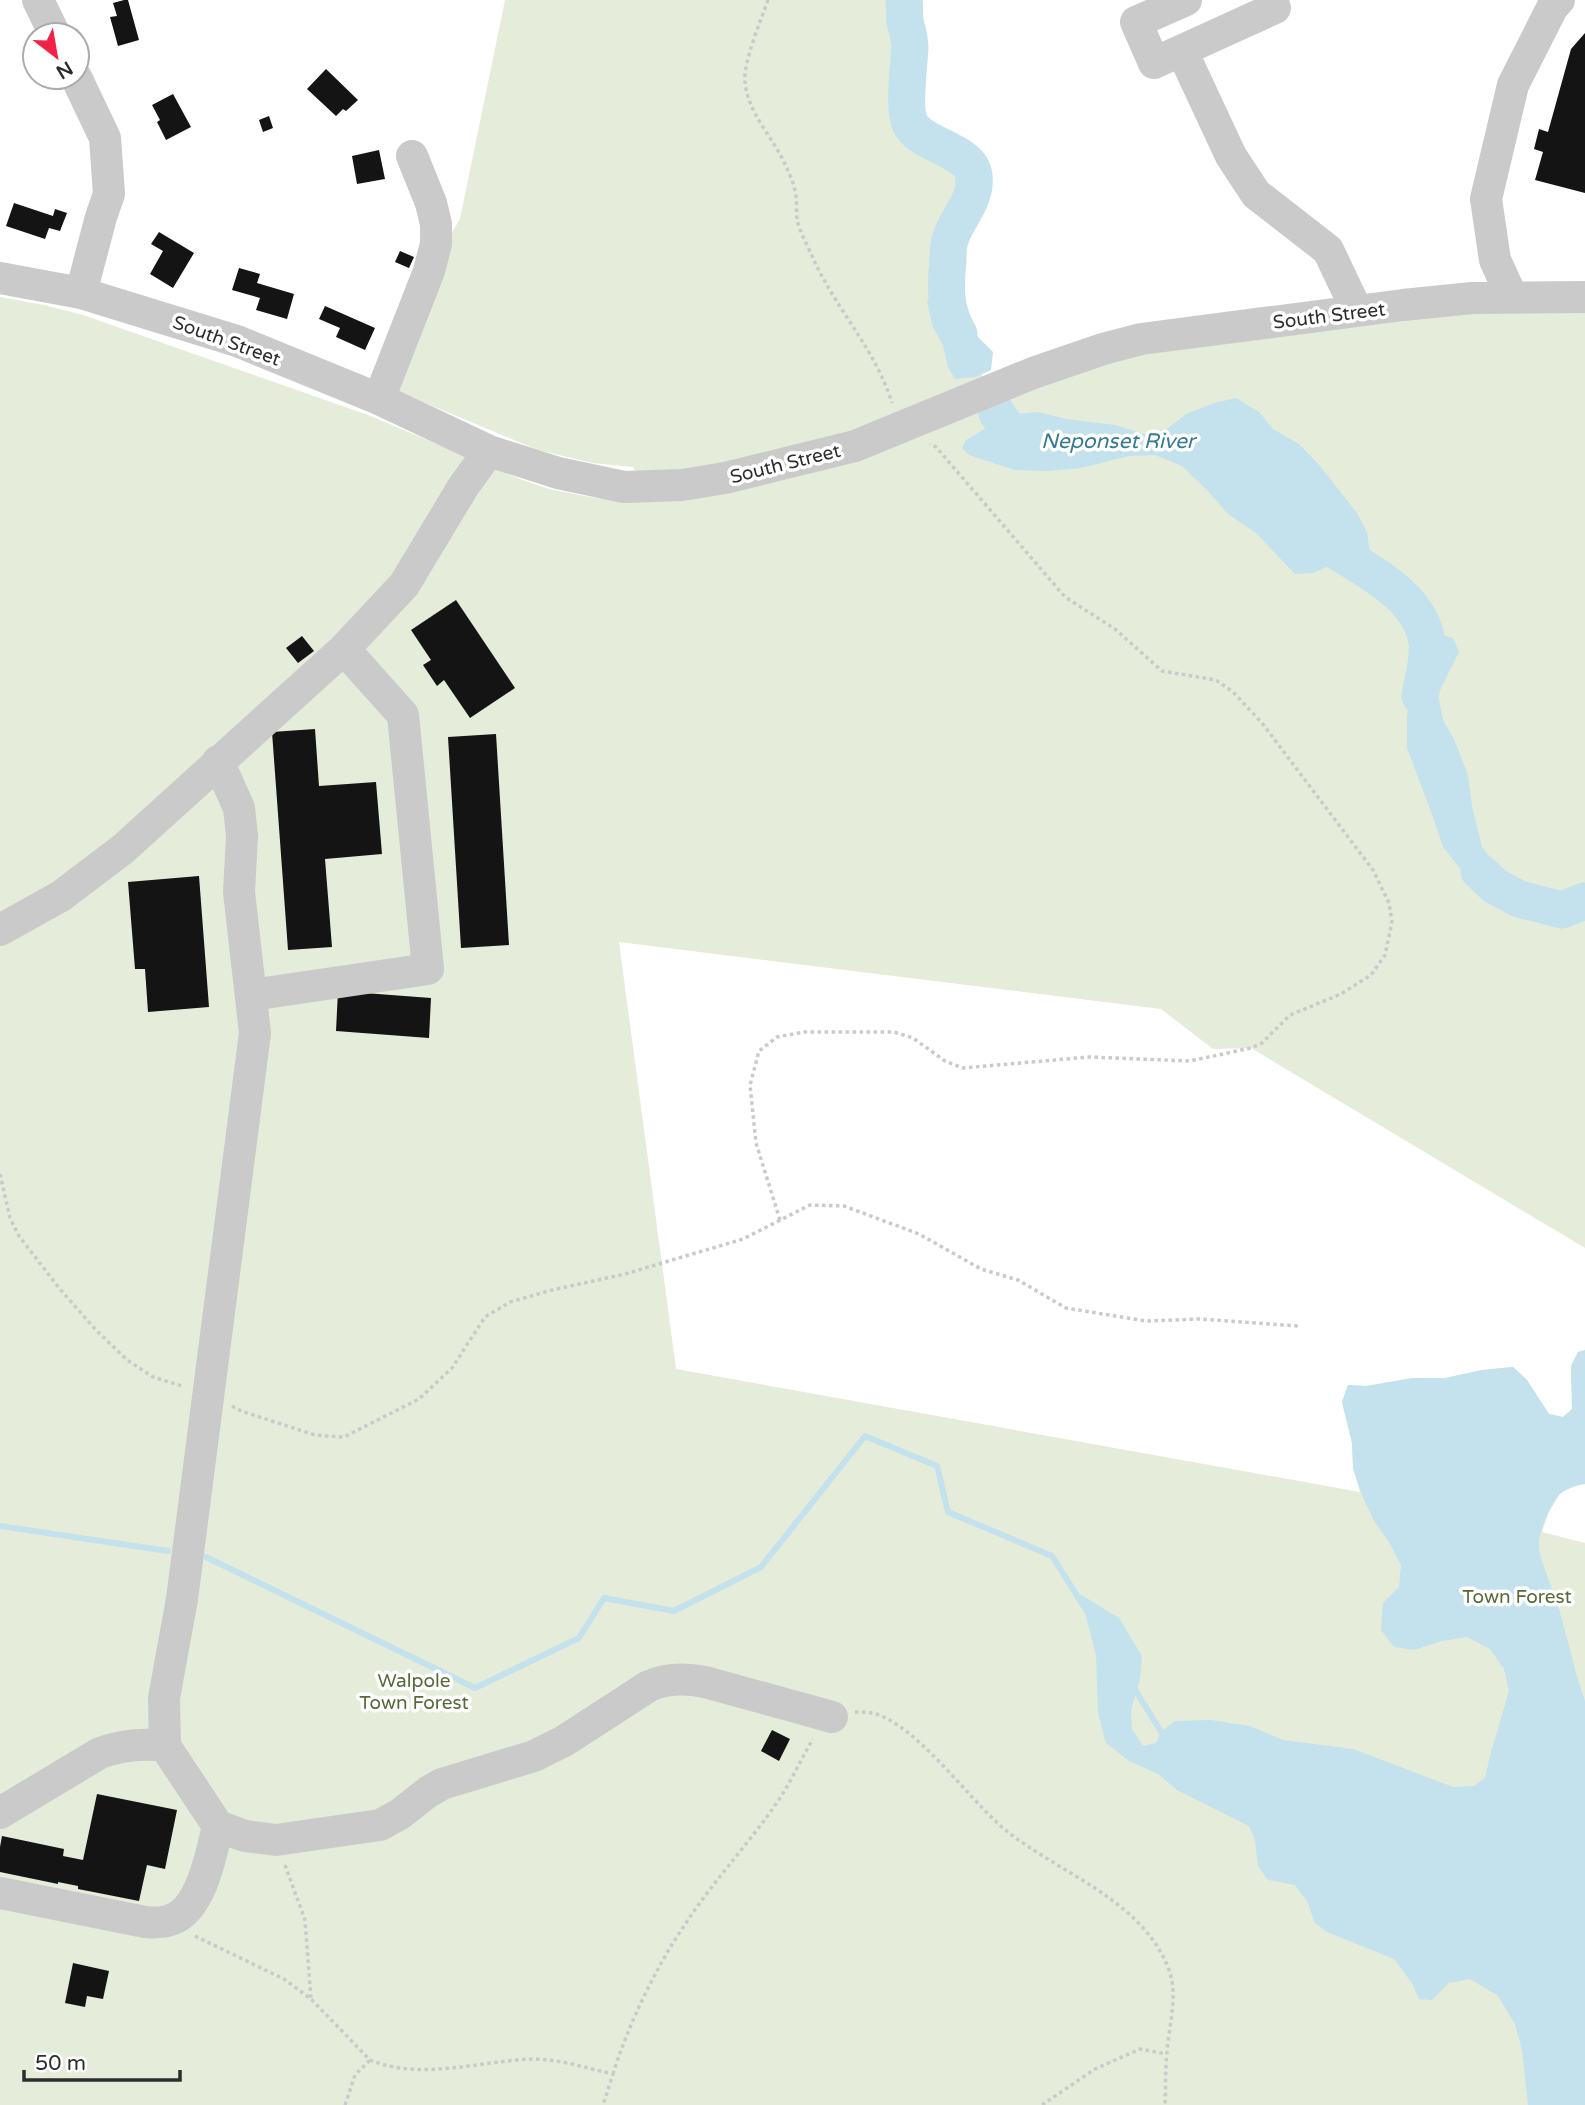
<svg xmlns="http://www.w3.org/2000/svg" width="1585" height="2105" viewBox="0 0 1585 2105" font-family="'Varela Round',sans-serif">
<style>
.green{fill:#e5ecd9}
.water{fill:#c3e2ed}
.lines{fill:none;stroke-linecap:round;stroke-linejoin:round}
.stream{stroke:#c3e2ed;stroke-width:6}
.river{stroke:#c3e2ed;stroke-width:37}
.building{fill:#141414}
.path{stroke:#cacaca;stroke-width:3.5;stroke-dasharray:3.5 3.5;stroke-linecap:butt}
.minor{stroke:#cacaca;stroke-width:32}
.labels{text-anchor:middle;stroke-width:7;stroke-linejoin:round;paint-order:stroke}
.street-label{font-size:19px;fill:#2d2d2d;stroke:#fff}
.park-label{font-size:19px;fill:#556b37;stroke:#fff}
.water-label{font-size:21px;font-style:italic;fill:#357a94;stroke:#fff}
</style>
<rect width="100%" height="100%" fill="#fff"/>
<path class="green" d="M505,0H904L905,21L910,46L907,68L909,84L907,105L910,124L924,137L949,150L968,163L974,172V189L962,218L950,239L946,294L989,391L1066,361L1585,297V1248L1251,1048L1213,1049L1161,1009L619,942L676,1369L1360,1492L1353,1468L1352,1443L1342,1402L1348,1385L1366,1386L1413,1378H1445L1482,1370L1513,1367L1527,1380L1549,1414L1563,1417L1572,1409L1571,1366L1578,1352L1585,1350L1559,1495L1548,1514L1542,1532L1585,1543V2105H0V297L44,305L83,315L368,415L520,479L549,489L595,498L657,501L645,487L633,467L593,463L538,450L370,380L429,271L460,219Z"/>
<path class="water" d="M956,284L964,298L968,323L978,337L993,352L991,370L976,377L955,379L948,367L943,345L933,327L927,302L937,288Z
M1236,398L1259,412L1273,429L1299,444L1320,466L1357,513L1367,532L1370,553L1360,567L1352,573L1331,565L1313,573L1295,574L1256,533L1228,514L1208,491L1182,466L1155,455L1129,456L1081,468L1047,471L1015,470L969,455L962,448L966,440L993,424L1017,414L1038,412L1066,419L1115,425L1144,434L1167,429L1186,414L1214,403Z
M1441,635L1453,638L1459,652L1438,694L1443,720L1454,739L1468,775L1472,806L1482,847L1519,899L1499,902L1481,895L1443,847L1432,814L1407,748V717L1412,678L1428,645Z
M1585,1350V1484C1577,1485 1566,1489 1560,1494C1552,1501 1538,1533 1539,1544C1539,1560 1548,1576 1553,1591C1566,1627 1572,1665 1585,1701V2105H1528L1522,2050L1515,2024L1498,1996L1470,1979L1449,1983L1432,2000L1419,1999L1412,1983L1394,1959L1327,1932L1315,1923L1307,1901L1295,1885L1268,1880L1258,1866L1255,1840L1249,1826L1177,1790L1158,1774L1129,1761L1106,1743L1098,1713L1096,1655L1080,1594L1119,1618L1142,1656L1140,1679L1131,1710L1132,1729L1143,1746L1156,1743L1161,1732L1175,1721L1211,1720L1250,1726L1283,1740L1353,1749L1453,1787L1474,1786L1485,1778L1491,1752L1509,1691L1504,1669L1490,1649L1467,1637L1442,1641L1414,1650L1394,1647L1381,1630L1383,1603L1399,1587L1401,1565L1389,1542L1374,1521L1362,1495L1353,1468L1352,1443L1342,1402L1348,1385L1366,1386L1413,1378H1445L1482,1370L1513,1367L1527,1380L1549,1414L1563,1417L1572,1409L1571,1366L1578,1352Z"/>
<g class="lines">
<path class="stream" d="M0,1526L168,1551
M206,1557L475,1688L579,1638L604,1598L674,1611L761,1567L865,1436L937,1466L948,1512L1052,1556L1086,1610
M1132,1685L1165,1738"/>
<path class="river" d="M904,0C905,7 904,14 905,21C907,30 910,39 910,48C909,65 903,108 910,123C920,146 971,149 974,176C977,201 956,218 950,240C948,246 948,255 948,261C945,287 945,311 959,334
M997,413C1011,436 1015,442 1042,441
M1319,540C1357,566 1420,592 1427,642C1429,659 1423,679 1420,696
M1479,871L1495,886L1519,899L1562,910L1585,901"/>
</g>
<path class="building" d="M124,0H128L139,40L118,46L110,17L117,16L113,3Z
M1585,33V193L1535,180L1543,152L1534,149L1539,129L1548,132L1571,49Z
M326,69L358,100L346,111L343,109L336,116L307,89Z
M173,94L191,127L166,140L157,122L160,120L152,105Z
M269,116L273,128L263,132L259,120Z
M379,150L385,179L357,184L352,156Z
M14,203L53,216L55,209L67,213L60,231L49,228L45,239L6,226Z
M159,232L194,253L173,288L150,274L163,251L151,244Z
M400,251L414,257L409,268L395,262Z
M239,268L260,274L257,283L294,294L287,319L256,310L260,298L232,290Z
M325,306L375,328L365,350L336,337L340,328L319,319Z
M456,600L515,688L470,718L444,680L437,686L423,665L431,660L411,630Z
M302,636L314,651L298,663L286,648Z
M315,729L319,786L376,782L382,854L325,859L332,947L288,950L272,732Z
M496,734L509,945L461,948L448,737Z
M199,876L209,1007L148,1012L145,969H135L128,882Z
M338,991L431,998L429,1038L336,1031Z
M772,1730L790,1739L779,1761L761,1751Z
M97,1794L177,1810L165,1869L147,1865L139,1901L78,1889V1886L58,1882V1884L0,1872V1847L2,1836L64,1849L63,1856L83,1860Z
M73,1963L109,1971L103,1999L87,1996L85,2007L65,2003Z"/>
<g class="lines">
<path class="path" d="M768,0C761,20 743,62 745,82C748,113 771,135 784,162C789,173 795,185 796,197C797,204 796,212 797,219C799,231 808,246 813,258C835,308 876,350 892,403
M0,1174L10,1218L19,1236L59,1288L95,1329L127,1360L153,1377L182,1386
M780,1220L756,1143L750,1085L759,1051L777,1037L804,1032H894L913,1038L945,1061L963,1068L1089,1057L1190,1061L1251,1048L1262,1043L1290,1015L1341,994L1371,975L1385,955L1392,922L1389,903L1373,870L1262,723L1233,692L1216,680L1162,671L1115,629L1065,597L936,447L930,444
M232,1406L241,1411L315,1435L344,1437L419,1399L452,1368L485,1317L510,1302L552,1290L625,1274L743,1239L810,1205L844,1206L919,1234L981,1269L1018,1280L1066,1308L1146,1321L1199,1319L1298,1326
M855,1712C862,1712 869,1712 876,1714C919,1728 967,1797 1003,1828C1057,1873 1139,1897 1168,1967C1179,1994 1169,2024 1167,2052C1165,2069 1166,2087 1165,2105
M285,1865L305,1920L311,1999
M195,1936L284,1979L311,1999L370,2060C421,2081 479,2061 532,2059C560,2059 586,2068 613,2074L603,2105
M613,2074C627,2028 655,1969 682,1929C710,1885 746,1847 776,1804C790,1784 800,1761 813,1739
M345,2105L355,2075L370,2060
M1042,2105L1095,2069L1140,2049L1166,2054"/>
<path class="minor" d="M38,0L55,35
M1186,0L1136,22L1154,63L1275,8L1271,0
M1182,51L1231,156L1256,194L1328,250L1357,311
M76,77L105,138L109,194L101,217L81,293
M0,278L81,293L237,341L379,399L489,451L558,473L624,487L682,485L725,478L855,446L1033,373L1103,349L1141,339L1403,305L1472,298L1585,297
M1512,297L1495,260L1486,199L1513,85L1552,8L1559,0
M379,399L429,271L436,244V224L431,203L412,156
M218,761L239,808L242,836L239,892L255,1033L182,1599L164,1698L165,1746L218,1826L245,1836L276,1840L380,1825L400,1814L428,1792L442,1784L534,1756L564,1741L649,1686C667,1678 685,1678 705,1682L832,1717
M0,930L61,896L123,849L344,649L404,585L463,487L489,451
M251,995L428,969L403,715L344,649
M0,1813L100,1753C122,1745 142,1743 165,1746
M0,1893L145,1922C155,1923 164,1923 173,1919C202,1907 211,1854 218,1826"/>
</g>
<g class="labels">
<g class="street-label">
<text transform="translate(1329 315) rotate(-7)" y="7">South Street</text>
<text transform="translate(227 340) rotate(20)" y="7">South Street</text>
<text transform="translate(785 463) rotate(-14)" y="7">South Street</text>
</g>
<g class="park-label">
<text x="1517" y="1603">Town Forest</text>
<text x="414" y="1687">Walpole<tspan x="414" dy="22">Town Forest</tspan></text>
</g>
<g class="water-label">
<text x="1118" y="448">Neponset River</text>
</g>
</g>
<g transform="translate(56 56) rotate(149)"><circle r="33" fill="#ffffff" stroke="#ababab" stroke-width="2"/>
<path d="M0-5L12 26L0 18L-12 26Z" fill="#f22147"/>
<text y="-10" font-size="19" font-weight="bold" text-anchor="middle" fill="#2d2d2d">N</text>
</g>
<path d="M24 2070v10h156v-10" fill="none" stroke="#2d2d2d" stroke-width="3.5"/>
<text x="35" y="2070" font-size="21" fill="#2d2d2d" stroke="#ffffff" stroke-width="5" paint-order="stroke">50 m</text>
</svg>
